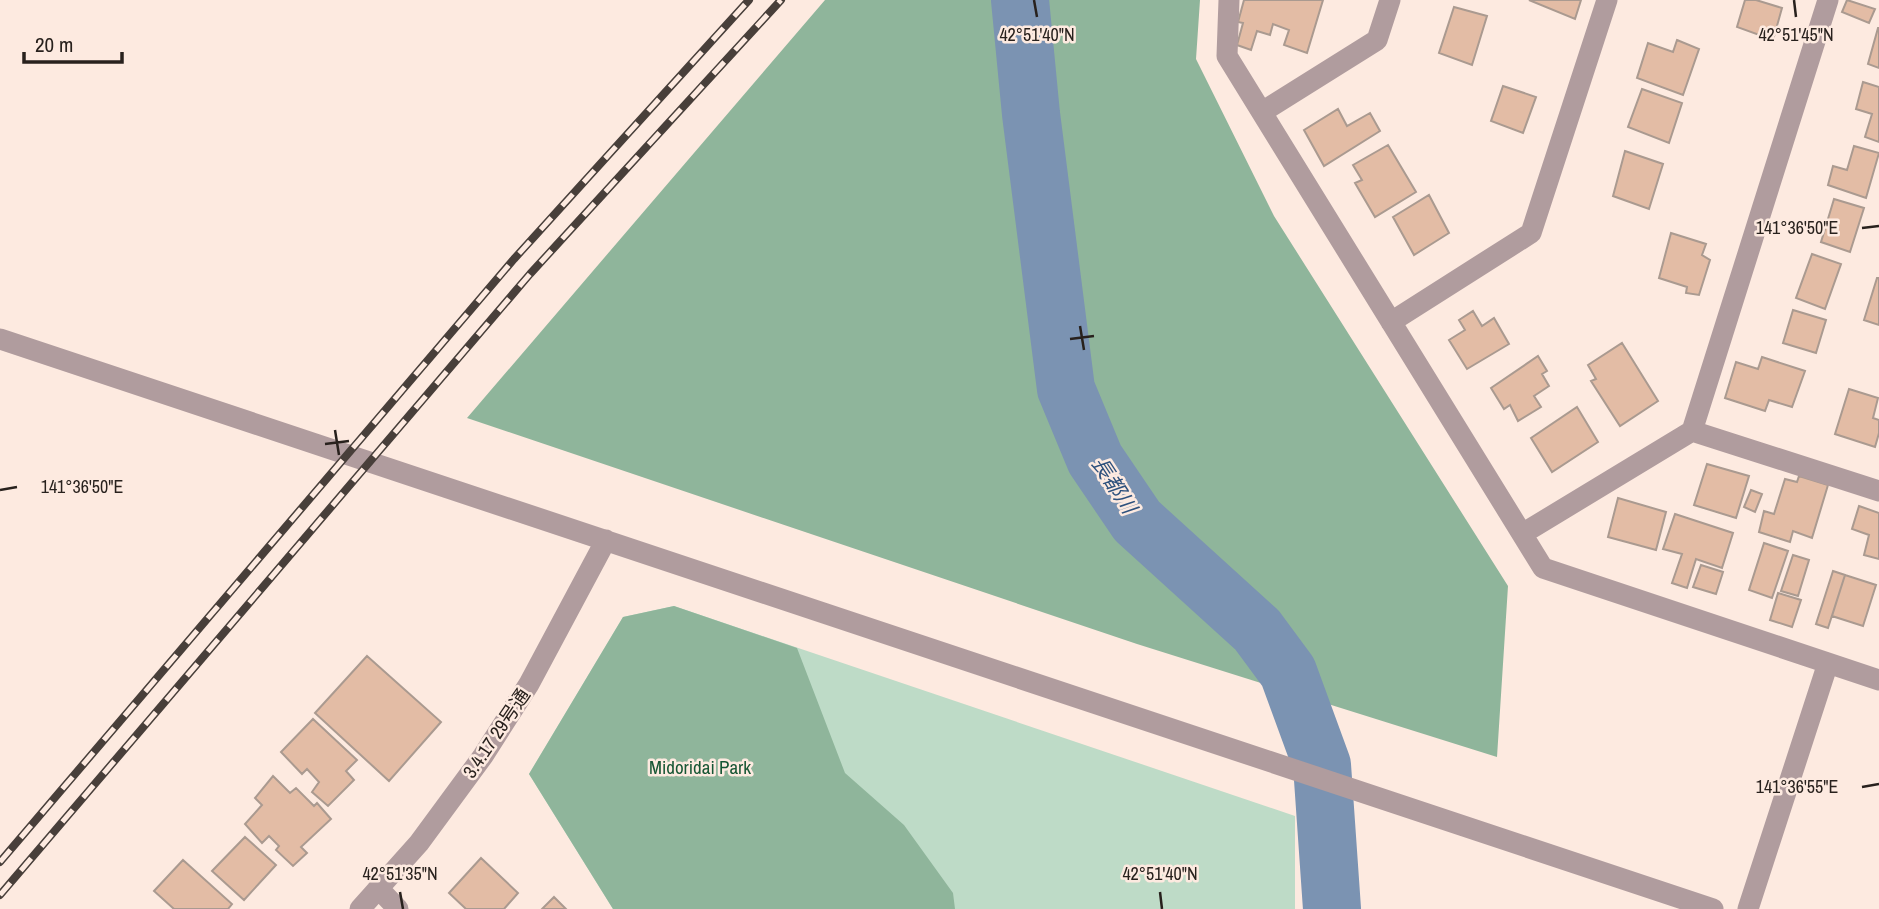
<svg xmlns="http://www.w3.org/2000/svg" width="1879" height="909" viewBox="0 0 1879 909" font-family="'Archivo Narrow','Noto Sans JP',sans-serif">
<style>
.green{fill:#bedbc7}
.forest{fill:#8fb59b}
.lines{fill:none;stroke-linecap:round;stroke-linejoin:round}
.river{stroke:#7b93b2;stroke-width:58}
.building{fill:#e3bca5;stroke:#aa9a90;stroke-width:2}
.minor{stroke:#b09c9e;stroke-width:21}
.rail-casing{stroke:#483f3a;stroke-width:8}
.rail{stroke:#fdeae0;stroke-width:5;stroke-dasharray:16;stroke-linecap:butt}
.ticks{fill:none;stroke:#28211d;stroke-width:2.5}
.labels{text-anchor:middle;stroke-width:5;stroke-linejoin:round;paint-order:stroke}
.street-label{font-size:19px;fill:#28211d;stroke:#fdeae0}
.park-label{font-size:19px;fill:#175634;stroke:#fdeae0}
.water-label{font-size:21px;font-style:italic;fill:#2e517d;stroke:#fdeae0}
.ticks-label{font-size:18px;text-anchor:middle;fill:#28211d;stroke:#fdeae0;stroke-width:5;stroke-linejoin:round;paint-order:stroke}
</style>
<rect width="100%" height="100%" fill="#fdeae0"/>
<path class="green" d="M674,606L1295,816V909H613L529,774L623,617Z"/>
<path class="forest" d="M825,0H1200L1196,59L1274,216L1508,586L1497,757L1137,644L467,418Z
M674,606L797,648L845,773L904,825L953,893L955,909H613L529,774L623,617Z"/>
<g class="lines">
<path class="river" d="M1020,0L1031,114L1066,389L1095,459L1137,521L1257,630L1288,672L1322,765L1332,909"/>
</g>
<path class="building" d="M1244,0H1323L1307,53L1284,45L1289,30L1273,24L1270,35L1257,31L1251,50L1237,45L1243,23L1238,22Z
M1529,0H1581L1575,19Z
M1745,0H1756L1782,8L1773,40L1737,27Z
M1847,0L1875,9L1869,23L1842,12Z
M1454,7L1487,16L1472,65L1439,53Z
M1878,28H1879V68L1868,64Z
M1677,40L1699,49L1683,95L1637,78L1648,43L1673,52Z
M1863,82L1879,87V142L1865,137L1872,114L1856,109Z
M1503,86L1536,97L1523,133L1491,121Z
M1642,89L1682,103L1669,143L1628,127Z
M1338,109L1347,126L1370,113L1380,131L1324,166L1304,130Z
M1388,145L1416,192L1375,217L1355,183L1362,180L1353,165Z
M1854,146L1879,153L1866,198L1828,185L1833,166L1847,170Z
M1625,151L1663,164L1649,209L1613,196Z
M1429,195L1449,233L1414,255L1393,217Z
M1834,199L1864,208L1850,252L1821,242Z
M1671,233L1706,244L1702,255L1710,260L1699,295L1686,293L1687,287L1659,278Z
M1812,254L1841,264L1825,309L1796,298Z
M1877,278H1879V325L1864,320Z
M1793,310L1826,320L1816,353L1783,343Z
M1473,311L1482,326L1494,318L1509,344L1467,369L1449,340L1465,330L1459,320Z
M1622,343L1658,401L1620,426L1591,381L1596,379L1588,365Z
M1538,356L1547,371L1542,374L1549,386L1534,396L1541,407L1518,421L1510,405L1504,409L1491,388Z
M1762,357L1805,371L1792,407L1769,400L1765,411L1725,398L1736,362L1758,369Z
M1849,389L1878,398L1873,418L1879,420V433L1875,447L1835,434Z
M1577,407L1598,442L1552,472L1531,438Z
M1707,464L1749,476L1736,518L1694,505Z
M1799,476L1828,485L1812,538L1793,531L1790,542L1759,532L1764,511L1774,514L1785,479L1797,482Z
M1751,490L1762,494L1755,512L1744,507Z
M1618,498L1666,512L1656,550L1608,537Z
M1859,506L1879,513V559L1864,555L1869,535L1852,529Z
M1675,514L1733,533L1722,568L1696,559L1687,588L1672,583L1682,554L1663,549Z
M1764,543L1788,551L1772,598L1749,590Z
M1793,555L1809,560L1798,596L1781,591Z
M1701,565L1723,572L1716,594L1693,587Z
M1833,571L1845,575L1828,628L1816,624Z
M1845,575L1876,585L1863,626L1832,616Z
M1778,593L1801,600L1792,627L1770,620Z
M367,656L441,722L389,781L315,713Z
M313,719L357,760L346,771L354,780L328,806L312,792L319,782L307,769L302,774L281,752Z
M273,776L290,793L296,788L314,806L317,803L331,819L301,847L307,853L293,866L276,850L279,846L269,836L262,843L245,824L262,805L255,798Z
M245,837L276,865L244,900L212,871Z
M481,858L518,893L504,909H466L449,893Z
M183,860L232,904L228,909H174L154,891Z
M554,897L566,909H542Z"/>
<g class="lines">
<path class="minor" d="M1229,0L1227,56L1543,568L1879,680
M1262,112L1377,40L1390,0
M1391,322L1531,233L1607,0
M0,339L1713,909
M1692,431L1879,491
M1522,534L1692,431L1828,0
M378,888L398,909
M360,909L419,843L483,756L529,684L606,540
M1748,909L1828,663"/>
<defs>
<path id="rail" d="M0,862L514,259L749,0
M0,895L530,274L781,0"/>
</defs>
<use href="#rail" class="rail-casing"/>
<use href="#rail" class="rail"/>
</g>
<path class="ticks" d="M1034,0L1037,17M1794,0L1796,17M1862,228L1879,226M1080,326L1084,350M1070,339L1094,336M335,430L339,455M325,444L349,441M0,490L17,487M1862,787L1879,784M400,892L403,909M1160,892L1162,909"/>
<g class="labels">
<g class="street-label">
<text transform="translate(496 733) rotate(-56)" y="7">3.4.17 29号通</text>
</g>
<g class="park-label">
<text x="700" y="774">Midoridai Park</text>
</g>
<g class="water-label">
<text transform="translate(1114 485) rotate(57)" y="7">長都川</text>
</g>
</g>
<g class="ticks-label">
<text x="1037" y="41">42°51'40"N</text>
<text x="1796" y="41">42°51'45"N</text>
<text x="1797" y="234">141°36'50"E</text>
<text x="82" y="493">141°36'50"E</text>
<text x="1797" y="793">141°36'55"E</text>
<text x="400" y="880">42°51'35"N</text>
<text x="1160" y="880">42°51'40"N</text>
</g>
<path d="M24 52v10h98v-10" fill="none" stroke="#28211d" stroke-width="3.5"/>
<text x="35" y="52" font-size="21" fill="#28211d" stroke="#fdeae0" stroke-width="5" paint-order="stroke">20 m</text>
</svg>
